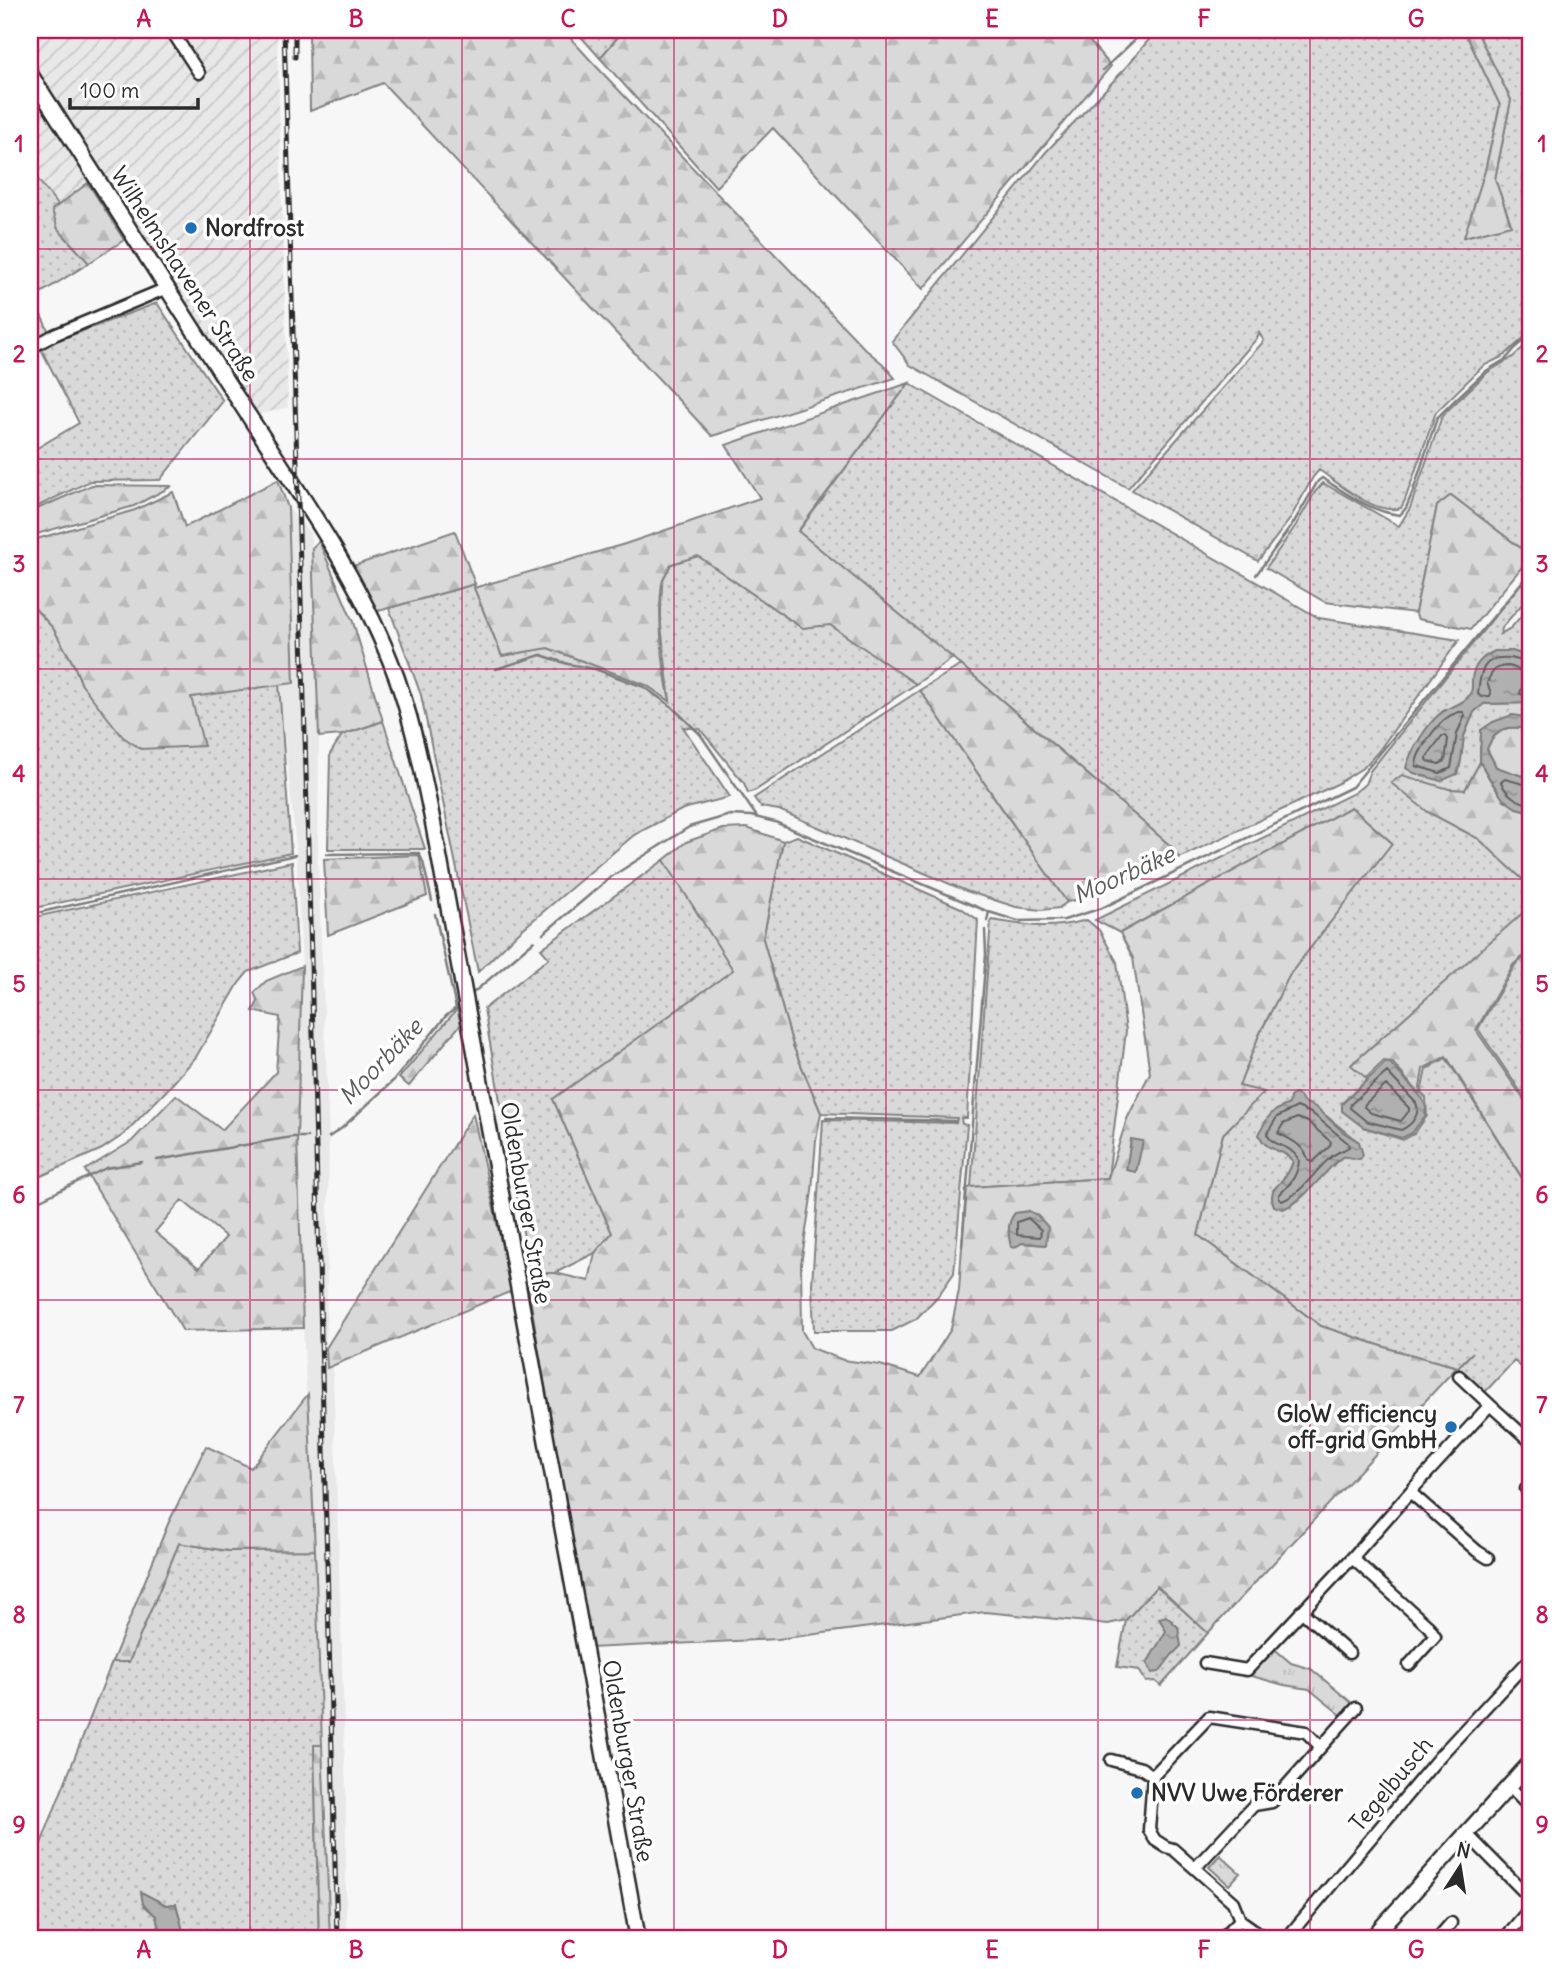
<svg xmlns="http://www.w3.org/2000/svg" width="1561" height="1969" viewBox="0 0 1561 1969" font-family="Delius,sans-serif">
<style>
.built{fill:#e8e8e8}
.industrial{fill:url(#industrial-furrows)}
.grass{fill:url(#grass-dots);stroke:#828282;stroke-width:2;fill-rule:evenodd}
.forest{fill:url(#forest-firs);stroke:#828282;stroke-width:2;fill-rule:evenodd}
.park{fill:url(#park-tufts);stroke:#828282;stroke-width:2}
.water{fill:url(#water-ripples);stroke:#7b7b7b;stroke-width:2}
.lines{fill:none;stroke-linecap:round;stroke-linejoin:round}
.shore{stroke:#606060;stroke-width:2}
.stream{stroke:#7b7b7b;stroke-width:2.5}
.street-casing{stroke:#2b2b2b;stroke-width:15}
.secondary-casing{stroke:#2b2b2b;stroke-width:19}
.street{stroke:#fff;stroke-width:10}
.secondary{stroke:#fff;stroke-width:14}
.rail-casing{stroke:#2b2b2b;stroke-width:5}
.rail{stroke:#fff;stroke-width:2.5;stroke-dasharray:8;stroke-linecap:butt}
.grid{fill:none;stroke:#c2185b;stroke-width:2;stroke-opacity:0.55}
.poi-dot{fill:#1f6fb2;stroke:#fff;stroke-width:2.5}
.labels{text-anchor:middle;stroke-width:7;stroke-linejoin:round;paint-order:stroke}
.poi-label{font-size:23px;font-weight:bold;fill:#2b2b2b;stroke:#fff;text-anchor:start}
.street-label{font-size:23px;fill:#2b2b2b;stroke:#fff}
.water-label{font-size:24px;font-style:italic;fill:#5a5a5a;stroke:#fff}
.neatline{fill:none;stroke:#c2185b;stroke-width:2.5}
.grid-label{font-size:23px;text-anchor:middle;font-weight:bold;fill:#c2185b}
</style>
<defs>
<pattern id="industrial-furrows" width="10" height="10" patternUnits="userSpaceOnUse" patternTransform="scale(1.75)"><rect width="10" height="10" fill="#e8e8e8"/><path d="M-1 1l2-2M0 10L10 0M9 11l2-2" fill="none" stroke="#c7c7c7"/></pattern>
<pattern id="grass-dots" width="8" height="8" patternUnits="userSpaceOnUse" patternTransform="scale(1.75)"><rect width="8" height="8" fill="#d9d9d9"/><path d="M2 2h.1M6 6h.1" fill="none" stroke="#bababa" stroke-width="1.8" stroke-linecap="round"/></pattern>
<pattern id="forest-firs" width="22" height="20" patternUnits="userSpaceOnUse" patternTransform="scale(1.75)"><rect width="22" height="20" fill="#d9d9d9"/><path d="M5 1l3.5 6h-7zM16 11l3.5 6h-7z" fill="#bababa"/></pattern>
<pattern id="park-tufts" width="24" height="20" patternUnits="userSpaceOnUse" patternTransform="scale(1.75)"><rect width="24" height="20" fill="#d9d9d9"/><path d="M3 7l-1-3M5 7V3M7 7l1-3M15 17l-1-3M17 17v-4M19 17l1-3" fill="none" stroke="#bababa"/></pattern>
<pattern id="water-ripples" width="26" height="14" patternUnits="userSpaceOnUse" patternTransform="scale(1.75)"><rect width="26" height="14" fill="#b0b0b0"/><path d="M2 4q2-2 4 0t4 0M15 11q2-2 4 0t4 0" fill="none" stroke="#8f8f8f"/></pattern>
</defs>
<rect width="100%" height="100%" fill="#f7f7f7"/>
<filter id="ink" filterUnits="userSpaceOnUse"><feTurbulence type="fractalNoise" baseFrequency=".0143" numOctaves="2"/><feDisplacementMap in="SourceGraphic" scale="14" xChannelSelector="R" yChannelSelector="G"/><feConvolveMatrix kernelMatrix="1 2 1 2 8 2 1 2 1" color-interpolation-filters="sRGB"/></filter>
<g filter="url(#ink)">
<path class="built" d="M288,508L310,533L312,548L319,737L318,864L329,1137L326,1348L333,1370L346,1792V1939H330L315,1550L303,1328L297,1138L302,966L296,848L279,684L294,682Z"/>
<path class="industrial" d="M30,30H277L288,407L258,415L102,171L58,205L30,170Z"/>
<path class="grass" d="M575,30H624L600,58Z
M1157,30H1464L1500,105L1485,171L1465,237L1511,224L1495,179L1511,100L1476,30H1531V331L1504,356L1483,366L1436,412L1405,500L1401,508C1375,516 1340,484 1319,470L1313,477L1290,519L1258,561L1132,490L1264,341L1259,333L1258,337L1128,488L910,365L892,341L1046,152L1121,73Z
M30,170L58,205L52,210L58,229L89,263L33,298L49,332L30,340Z
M157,303L223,401L160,480L90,481L30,510V449L32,451L79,423L40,347Z
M1531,340V556L1451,495L1437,506L1415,613L1325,602L1266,568L1296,525L1315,492L1323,483L1399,526L1410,508L1441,419L1448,410L1488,372L1513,357Z
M909,383L1319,618L1459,640L1377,753L1364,767L1337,784L1179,858L1174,849L961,665L798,532Z
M698,556L802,628L830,624L916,684L756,790L748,793L744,783L700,729L683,727L730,797L683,809L634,835L519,932L478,972L421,695L389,608L475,584L474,588L502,656L548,648L646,685L670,701L661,625V606L662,581L671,564Z
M1531,571V594L1503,626L1500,634L1511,628L1531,604V615L1524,624L1531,631V657L1512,651H1495L1484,657L1472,681V692L1468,698L1455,706L1443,711L1426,731L1460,766L1464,736L1474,712L1483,704L1531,703V718L1512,715L1480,747V762L1465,790L1449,789L1428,812L1479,839L1530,886L1526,911L1352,1064L1368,1079L1342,1103L1363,1127L1403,1140L1414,1134L1427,1116L1426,1098L1421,1093L1426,1069L1446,1058L1522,1178L1531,1172V1375L1514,1361L1485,1392L1458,1368L1473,1352L1458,1367L1394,1350L1321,1326L1198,1235L1223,1134L1263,1092L1239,1086L1259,1035L1290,974L1392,843L1351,807L1120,933L1095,920L1354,793L1365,784L1370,771ZM1303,1102C1325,1111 1340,1129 1359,1142L1350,1156H1342L1332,1165L1302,1197L1291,1206L1273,1190C1283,1181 1290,1175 1293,1161L1281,1151Z
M30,603L53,628L74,665L82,685L191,697L279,684L291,853L30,909Z
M920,690L1067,902L1059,908L1041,910L1016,907L966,891L779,810L761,807L754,798Z
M383,721L425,849H328L330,754L342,735Z
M797,836L961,908L978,920L967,1118H961L962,1124L967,1125L954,1273L938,1296L916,1319L892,1331H814L812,1284L823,1120L956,1123L957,1118L821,1113L793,1046L763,939L783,841Z
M664,860L734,970L553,1099L612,1233L595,1253L555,1273H545L532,1283L484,1009L549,958L541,949Z
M292,862L297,953L248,972L239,983L196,1057L167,1090L123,1135L102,1149L30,1181V918Z
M991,920C1029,926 1049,930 1087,920L1099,930L1117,962L1126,1031L1108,1178L971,1187Z
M1531,952V1107L1478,1029L1515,965Z
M179,1543L228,1551L315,1550L322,1745H314L319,1939H185L176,1904L166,1905L157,1901L143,1904L156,1916L160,1933L166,1939H30V1915L38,1895L33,1864L112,1662H129Z
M1157,1586L1208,1633L1161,1686L1155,1681L1146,1682L1139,1670L1117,1667L1126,1620Z"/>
<path class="forest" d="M309,30H563L594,64L865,349L883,364L895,378L712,436L383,83L310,111Z
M624,30H1080L1111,66L923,289L773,128L716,187L600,58Z
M1464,30H1476L1511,100L1495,179L1511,225L1464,237L1485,171L1500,105Z
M88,183L124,240L89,263L58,229L52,210Z
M909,383L798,531L953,658L916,684L830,625L802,628L698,556L671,564C668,570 663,577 662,584C657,617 663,669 670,701L646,685L548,648L502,656L474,588L625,544L760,498L726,445Z
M278,480L288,508L294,683L191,697L204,746L141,749L123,737L82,685L74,665L53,628L30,603V541L135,510L173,492L185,527Z
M92,485L172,486L134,506L30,536V512Z
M1451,495L1531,556L1471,629L1418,619L1415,613L1437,506Z
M455,531L475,584L378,611L353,566Z
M319,541L353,622L383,721L342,735L319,737L312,548Z
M961,665L1174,849L1084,898L1067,902L920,690Z
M1511,727L1531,729V779L1496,767L1487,749C1492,737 1498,731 1511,727Z
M1480,762C1495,789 1500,803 1531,812V950L1513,965L1476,1030L1531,1110V1169L1521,1176L1446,1056L1423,1069L1419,1094L1392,1062L1384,1061L1366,1078L1351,1065L1526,910L1530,886L1479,839L1428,812L1391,783L1402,775L1449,789L1465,790Z
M1351,807L1392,843L1290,974L1259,1035L1239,1086L1264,1092L1223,1134L1198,1235L1321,1326L1394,1350L1457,1367L1208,1633L1157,1586L1126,1620L1108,1624L985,1612L778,1639L589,1648L528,1286L545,1273H555L589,1281L595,1253L612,1233L553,1099L733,970L664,860L686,842L723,829L747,828L783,841L763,939L793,1046L821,1113L816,1140L812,1191L801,1264L802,1331L812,1348L843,1360L880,1365L920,1377L951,1329L959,1290L966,1189L971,1187L1108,1178L1127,1119L1150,1073L1133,958L1120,933ZM1029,1211L1044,1223L1046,1245L1022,1243Z
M419,855L427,896L328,935L324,859Z
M302,966L297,1138L303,1328L183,1331L85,1170L132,1141L176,1095L222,1130L276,1072L280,1017L253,1011L258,1001L254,993L266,981ZM182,1200L226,1237L199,1268L155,1232Z
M457,1009L461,1024L409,1086L399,1078Z
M473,1114L512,1291L327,1368L326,1348Z
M308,1394L315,1550L228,1551L179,1543L129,1662H112L168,1524L206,1446L251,1468Z
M314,1745H322L330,1939H319Z"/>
<path class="park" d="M1271,1646L1291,1663L1311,1669L1352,1703L1341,1715L1309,1689L1284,1685L1248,1675Z
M1220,1855L1240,1873L1229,1885L1209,1867Z"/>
<path class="water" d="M1495,651H1512L1531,657V703L1484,704L1474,712L1464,736L1461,760L1457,774L1441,781L1414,773L1406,768C1410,751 1431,717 1446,710C1454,705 1464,704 1469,696C1473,691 1472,685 1472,680C1473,665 1482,657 1495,651Z
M1512,715L1531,718V729C1509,726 1496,725 1487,749L1496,767L1531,779V812L1516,808L1503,799L1490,779L1480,762L1481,730L1493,722Z
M1385,1063H1390L1423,1099L1426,1108L1425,1116L1412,1133L1402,1138L1363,1127L1342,1111V1104Z
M1295,1094L1300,1096L1303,1102L1316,1107L1343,1132L1359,1142L1363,1155L1360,1159C1353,1159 1349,1156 1342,1157C1322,1173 1307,1199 1283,1209L1274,1206C1265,1186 1288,1183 1293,1161C1281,1146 1269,1155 1259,1135C1267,1116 1270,1112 1289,1104L1290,1097Z
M1131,1139L1143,1141L1136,1172L1126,1170Z
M1029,1211L1038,1216L1048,1227L1046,1245L1022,1243L1014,1248L1011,1247C1008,1236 1007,1222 1015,1213Z
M1166,1616L1178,1627L1181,1646L1172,1655L1159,1672L1152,1673L1147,1663L1166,1631L1159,1618Z
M141,1892L166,1905L176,1904L185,1939H166L160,1933L156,1916L143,1904Z"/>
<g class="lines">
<path class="shore" d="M1531,663C1524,662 1517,659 1509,658C1483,655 1480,672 1478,694L1481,697L1490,696L1491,693L1487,683C1489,678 1491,672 1496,669C1506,663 1521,666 1524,679C1525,684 1520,690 1520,694L1531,696
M1459,712H1463L1465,715L1457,734L1451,768L1440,773L1416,766C1415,754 1437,724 1448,717C1451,714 1455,714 1459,712Z
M1442,736H1446L1448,739L1445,761L1439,764L1428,761L1426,758Z
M1531,786L1505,779L1501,782C1507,796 1517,801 1531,805
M1387,1072L1416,1103C1421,1114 1412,1125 1401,1130L1366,1121L1350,1108L1351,1104Z
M1386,1085L1409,1108V1111L1401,1121L1371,1113L1364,1107L1365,1104Z
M1297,1107L1313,1114L1348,1143L1349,1147C1343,1151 1336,1152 1330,1158C1314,1171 1302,1194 1282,1201L1279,1199V1195C1290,1184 1298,1176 1299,1160C1289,1142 1273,1148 1267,1134L1277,1117Z
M1297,1118L1308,1122L1331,1142L1330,1146L1313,1162L1309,1161C1303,1144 1291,1140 1278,1133L1283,1124Z
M1028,1218L1041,1230L1040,1237L1017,1235V1222Z"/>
<path class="stream" d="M1103,70L1145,30
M1256,575L1294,522L1318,481L1322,478C1346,493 1371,512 1400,515L1406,508L1413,491L1437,418L1455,400L1486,371L1506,359L1518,345L1531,335
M496,669L541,655L568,664L595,669L644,687L671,706L700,734L757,817
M326,854L419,853L423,862L432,901
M41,912L295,855
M987,921L989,912
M543,934L611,877L689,827L730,815L751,816L775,822L989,912L1018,921L1064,920L1102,908L1352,787L1531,571
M473,993L534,941
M826,1118L956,1121
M329,1137L342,1128L394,1080L446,1016L456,1008L435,914
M157,1160L292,1137H307
M30,1205L106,1168L142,1162
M962,1246L986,954L985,930"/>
<defs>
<path id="street" d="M171,30L199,73
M30,348L54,335L167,288
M1459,1376L1490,1405
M1526,1489L1531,1484
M1410,1492L1477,1551L1488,1558
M1352,1558L1429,1627L1435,1636L1409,1665
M1301,1611L1349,1653
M1205,1663L1247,1670L1352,1558L1410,1492L1490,1405L1531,1442
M1321,1747L1356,1708
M1111,1760L1141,1768L1153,1776
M1509,1786L1531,1809
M1466,1833L1530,1898L1531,1903
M1196,1867L1254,1805L1272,1802L1321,1747L1306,1732L1209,1717L1153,1776L1149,1830L1155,1840L1166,1847L1173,1849L1233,1902L1240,1920
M1240,1920L1267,1939
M1221,1939L1240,1920
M1286,1939L1440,1756L1531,1658
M1437,1939L1451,1923
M1504,1939L1531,1907"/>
<path id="secondary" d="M30,74C97,180 165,285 232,390C288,478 351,562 390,660C411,712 422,768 433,823L638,1939
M1371,1939L1531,1762"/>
</defs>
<use href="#street" class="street-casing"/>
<use href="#secondary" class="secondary-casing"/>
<use href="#street" class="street"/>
<use href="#secondary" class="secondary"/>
<defs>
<path id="rail" d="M284,30L305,734L337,1939
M295,30V57"/>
</defs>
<use href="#rail" class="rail-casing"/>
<use href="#rail" class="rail"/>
</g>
</g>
<path class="grid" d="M250,30V1939M462,30V1939M674,30V1939M886,30V1939M1098,30V1939M1310,30V1939M30,249H1531M30,459H1531M30,669H1531M30,879H1531M30,1090H1531M30,1300H1531M30,1510H1531M30,1720H1531"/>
<g class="poi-dot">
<circle cx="191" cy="228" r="7"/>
<circle cx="1451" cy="1427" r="7"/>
<circle cx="1137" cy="1793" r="7"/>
</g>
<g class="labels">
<g class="poi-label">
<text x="205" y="236">Nordfrost</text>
<text x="1437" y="1422" text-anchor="end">GloW efficiency<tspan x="1437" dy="26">off-grid GmbH</tspan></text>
<text x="1151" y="1801">NVV Uwe Förderer</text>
</g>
<g class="street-label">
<text transform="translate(185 274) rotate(57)" y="8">Wilhelmshavener Straße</text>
<text transform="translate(526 1203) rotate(80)" y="8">Oldenburger Straße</text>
<text transform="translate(628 1761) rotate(80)" y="8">Oldenburger Straße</text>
<text transform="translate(1391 1784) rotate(-50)" y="8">Tegelbusch</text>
</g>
<g class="water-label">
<text transform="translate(1124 875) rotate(-24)" y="8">Moorbäke</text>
<text transform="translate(381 1062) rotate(-46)" y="8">Moorbäke</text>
</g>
</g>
<rect width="1561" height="1969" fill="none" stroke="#fff" stroke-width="77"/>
<g transform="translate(1460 1867) rotate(12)" stroke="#ffffff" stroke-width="5" paint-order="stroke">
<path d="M0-5L12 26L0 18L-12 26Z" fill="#2b2b2b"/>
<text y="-10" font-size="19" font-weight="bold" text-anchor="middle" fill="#2b2b2b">N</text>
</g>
<path d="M70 98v10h128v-10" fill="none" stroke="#2b2b2b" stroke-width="3.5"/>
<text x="80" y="98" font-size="21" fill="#2b2b2b" stroke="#ffffff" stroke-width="5" paint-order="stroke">100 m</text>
<rect x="38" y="38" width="1484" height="1892" class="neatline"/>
<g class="grid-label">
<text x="144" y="27">A</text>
<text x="356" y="27">B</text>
<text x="568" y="27">C</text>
<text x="780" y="27">D</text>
<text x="992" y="27">E</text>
<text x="1204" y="27">F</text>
<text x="1416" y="27">G</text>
<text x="19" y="152">1</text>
<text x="1542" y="152">1</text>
<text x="19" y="362">2</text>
<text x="1542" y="362">2</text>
<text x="19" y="572">3</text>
<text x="1542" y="572">3</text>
<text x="19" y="782">4</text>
<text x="1542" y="782">4</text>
<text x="19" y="992">5</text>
<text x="1542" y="992">5</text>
<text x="19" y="1203">6</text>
<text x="1542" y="1203">6</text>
<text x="19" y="1413">7</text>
<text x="1542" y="1413">7</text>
<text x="19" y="1623">8</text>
<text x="1542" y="1623">8</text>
<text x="19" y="1833">9</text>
<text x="1542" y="1833">9</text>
<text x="144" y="1958">A</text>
<text x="356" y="1958">B</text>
<text x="568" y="1958">C</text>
<text x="780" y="1958">D</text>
<text x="992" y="1958">E</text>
<text x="1204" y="1958">F</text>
<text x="1416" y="1958">G</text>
</g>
</svg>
